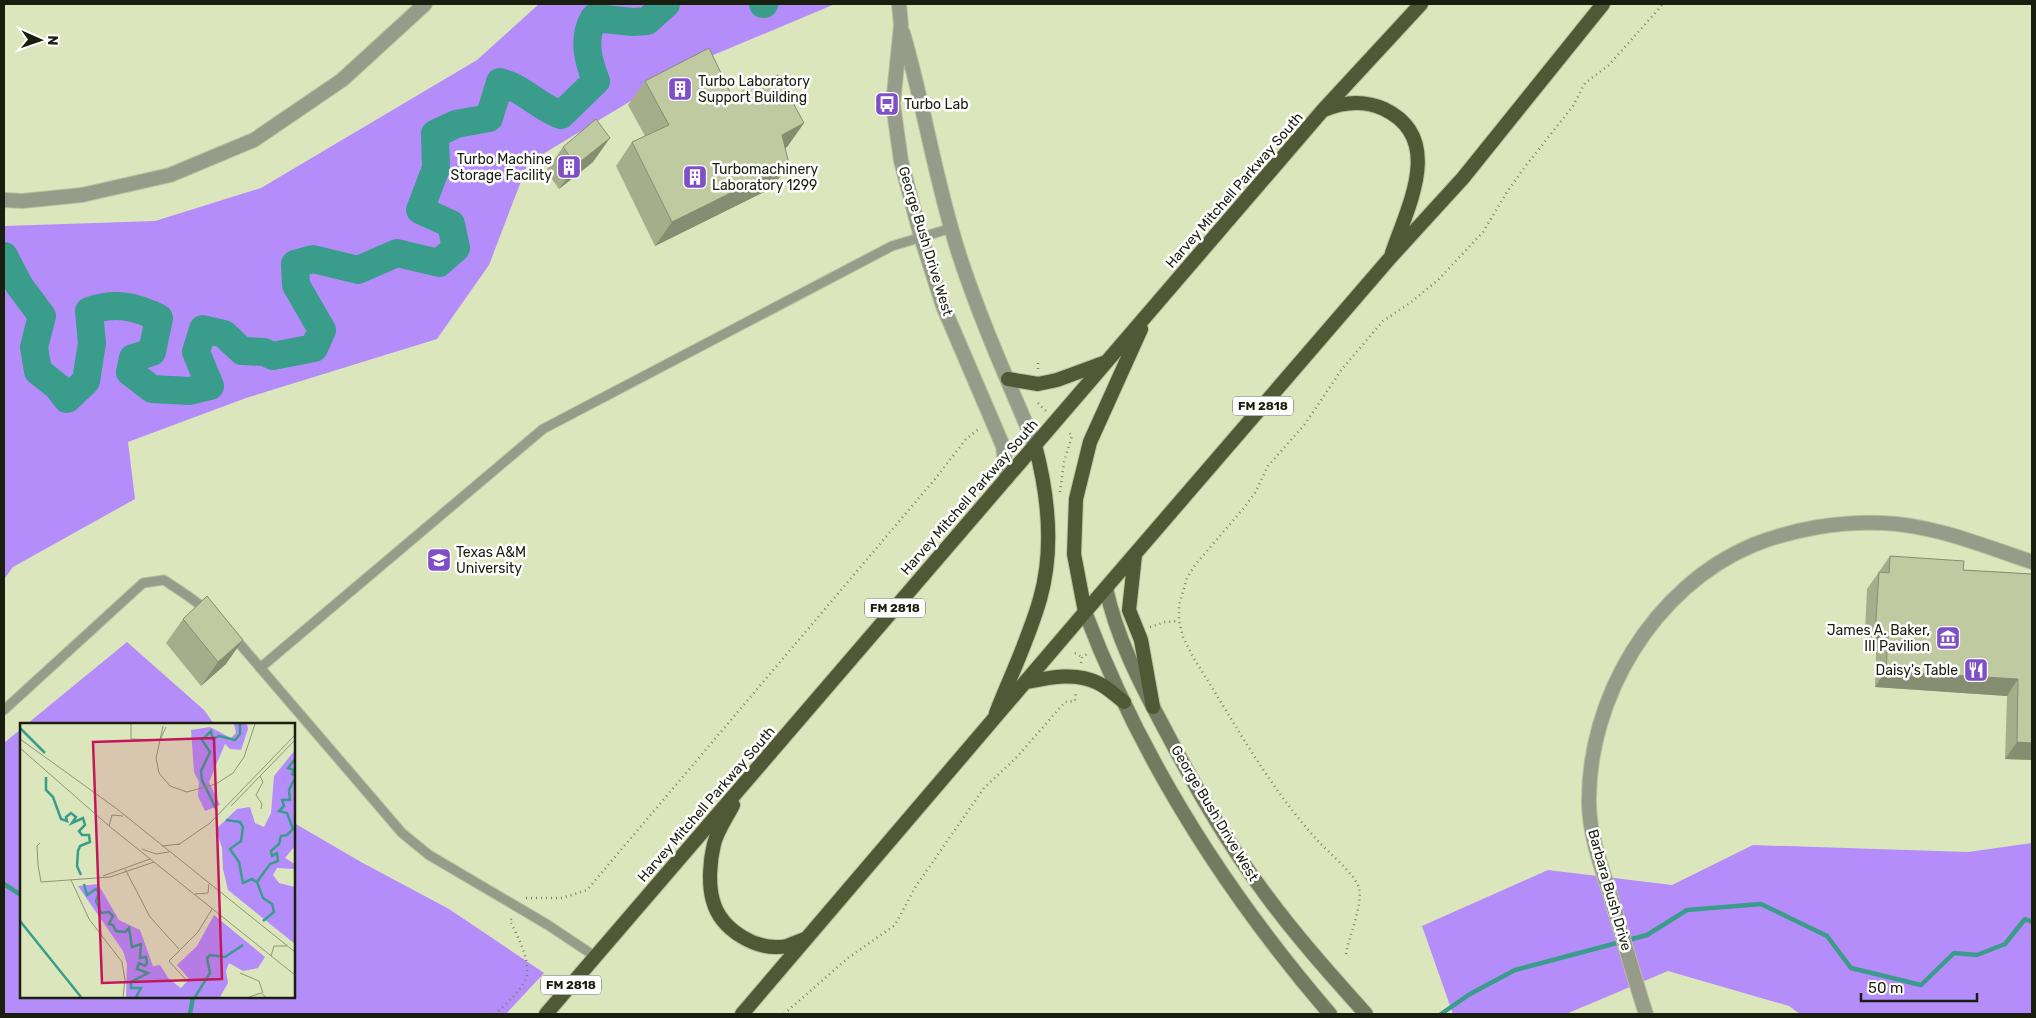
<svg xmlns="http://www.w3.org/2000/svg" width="2036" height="1018" viewBox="0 0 2036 1018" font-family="Rubik,sans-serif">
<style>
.forest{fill:#b48dfb}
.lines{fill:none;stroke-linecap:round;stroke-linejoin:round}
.stream{stroke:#3a9c8a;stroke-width:4.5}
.river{stroke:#3a9c8a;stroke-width:28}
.service-casing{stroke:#b9c29d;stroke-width:11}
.minor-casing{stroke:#b9c29d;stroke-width:16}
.tertiary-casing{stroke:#b9c29d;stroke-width:16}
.secondary-casing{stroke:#b9c29d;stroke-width:16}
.trunk-casing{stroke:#b9c29d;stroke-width:16}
.path{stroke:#7c8366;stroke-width:2.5;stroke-dasharray:1 4;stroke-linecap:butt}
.service{stroke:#979b8a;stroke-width:9}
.minor{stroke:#979b8a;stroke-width:14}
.tertiary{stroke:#979b8a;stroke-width:14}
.secondary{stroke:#747a60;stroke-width:14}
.trunk{stroke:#505836;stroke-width:14}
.wall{fill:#a5ae8a}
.shaded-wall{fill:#868d71}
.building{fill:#c0caa1;stroke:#868d71}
.labels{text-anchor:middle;stroke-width:5;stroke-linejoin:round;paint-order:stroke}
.shield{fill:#fff;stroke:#5f6256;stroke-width:1}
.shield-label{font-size:12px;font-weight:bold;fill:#1a1e0e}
.poi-label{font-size:14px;fill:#1a1e0e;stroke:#fff;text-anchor:start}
.street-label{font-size:14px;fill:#1a1e0e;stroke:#fff}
.inset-river{fill:none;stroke:#3a9c8a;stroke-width:2.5}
.inset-road{fill:none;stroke:#8e9676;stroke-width:1}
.view{fill:#c2185b;fill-opacity:0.15;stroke:#c2185b;stroke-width:2.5}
.inset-edge{fill:none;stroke:#1a1e0e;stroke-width:2.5}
</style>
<rect width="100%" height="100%" fill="#dce6bc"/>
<path class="forest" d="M539,4H835L692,64L528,163L489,265L437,339L246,398L128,442L135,499L13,567L4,579V226L155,221L261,188L477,60Z
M127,642L204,710L214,724H27Z
M21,729V997H294V823L361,862L449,909L544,973L506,1014H4V741L5,742Z
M2032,843V1014H1800L1789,1006L1668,971L1566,1014H1453L1422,926L1548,870L1672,885L1753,845L1968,852Z"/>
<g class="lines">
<path class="stream" d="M4,884L21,895
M190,1014L193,997
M1441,1014L1470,994L1515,970L1647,935L1687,910L1761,904L1827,936L1851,968L1921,985L1954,953L1977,955L2005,944L2025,919L2032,922"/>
<path class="river" d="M763,4H764
M4,256L19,285L42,316L34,347L38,371L58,387L67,399L86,381L92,343L89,311C115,302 135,306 159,318L152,352L133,358L130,372L152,389L190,391L210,386L196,352L203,329L224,334L242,351L264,352L273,356L314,348L322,330L296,285L295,264L313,259L358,270L397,253L439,263L456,248L451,224L420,210L436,168L435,134L456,124L489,118L500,82C523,88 539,107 561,115L596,81C588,60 582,39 594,18L633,22L647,21L666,4"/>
<defs>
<path id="service" d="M233,636L402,833L429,855L548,925L596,957
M260,668L543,429L892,246L952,228
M4,710L143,583L164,580L188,596L208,611"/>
<path id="minor" d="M4,200L22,201L82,195L170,175L254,140L342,80L425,4
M1646,1014C1633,974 1622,934 1610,894C1601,866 1590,836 1589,805C1587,699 1653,587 1753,545C1793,529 1840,521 1883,523C1934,525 1984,546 2032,562"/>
<path id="tertiary" d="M899,4L901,25L893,104L901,161L921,237L943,306L1003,446L1007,478
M903,33C924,105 935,179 958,251C979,317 1008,381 1035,445"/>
<path id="secondary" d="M1106,588C1116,636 1139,681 1162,724C1193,783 1226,842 1266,895C1297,937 1331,975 1366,1014
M1085,612C1142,762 1226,893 1330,1014"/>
<path id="trunk" d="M1324,110C1343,102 1364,100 1384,109C1445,138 1408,206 1392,253
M1008,379L1038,384L1057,380L1106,362
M1135,555L1129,610L1141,640L1153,707
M1085,612L1074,554L1076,499L1090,442L1141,329
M1027,682C1051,677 1076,672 1098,683C1107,687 1116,696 1124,702
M996,713C1011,675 1029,638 1040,599C1054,550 1048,494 1035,445
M733,805C727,817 717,831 714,844C710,860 708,884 713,901C721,930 757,952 787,946C793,944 799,941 805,939
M546,1014L1323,110L1421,4
M742,1014L1085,612L1390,258L1463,178L1603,4"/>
</defs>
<use href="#service" class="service-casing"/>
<use href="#minor" class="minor-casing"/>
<use href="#tertiary" class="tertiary-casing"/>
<use href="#secondary" class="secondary-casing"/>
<use href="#trunk" class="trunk-casing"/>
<path class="path" d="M1038,363V370
M1038,403L1047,412
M1060,492L1064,462L1072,436L1067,431
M1150,627L1165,622L1179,621
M1075,653L1082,657
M1081,663L1082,657L1087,654
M526,898H562L587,890L935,479L966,439L980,428
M1346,954C1349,936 1363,905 1359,888C1355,874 1329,853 1319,842C1269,788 1233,720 1193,657L1183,637L1179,621V605L1187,578L1195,565L1243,509L1255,493L1268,466L1305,424L1342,369L1383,321L1410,303L1438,280L1483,232L1507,192L1524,168L1573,106L1585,83L1609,65L1663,4
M495,1014C505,1005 525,988 527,974C529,957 517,935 510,921L513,917
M784,1014L848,958L895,925L916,886L984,788L1016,758L1065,702L1075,701L1076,691"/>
<use href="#service" class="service"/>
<use href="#minor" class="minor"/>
<use href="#tertiary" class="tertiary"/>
<use href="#secondary" class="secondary"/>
<use href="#trunk" class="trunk"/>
</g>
<path class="wall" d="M645,81L732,96L804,123L787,147L785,148L772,188L655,246L616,166L632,142L645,136L628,105Z
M563,147L593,162L559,189L546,171Z
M1890,556L1963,570L2032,574V760L2005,759L2007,696L1875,687L1876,653L1864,652L1867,589Z
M183,619L226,664L201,686L166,643Z"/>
<path class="shaded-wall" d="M804,123L787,147L765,160L782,135Z
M610,138L593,162L559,189L576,165Z
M789,164L772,188L655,246L672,222Z
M1875,635L1888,636L1876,653L1864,652Z
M243,640L226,664L201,686L218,662Z
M1886,671L2018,679L2007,696L1875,687Z
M2017,742L2032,743V760L2005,759Z"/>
<path class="building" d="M709,48L732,96L778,75L804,123L782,135L789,164L672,222L632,142L669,125L645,81Z
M596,119L610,138L576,165L563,147Z
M1890,556L1964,561L1963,570L2032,574V743L2017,742L2018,679L1886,671L1888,636L1875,635L1879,572L1889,573Z
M207,596L243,640L218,662L183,619Z"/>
<defs>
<symbol id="building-square" viewBox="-11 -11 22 22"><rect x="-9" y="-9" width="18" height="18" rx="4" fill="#804fc8" stroke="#fff"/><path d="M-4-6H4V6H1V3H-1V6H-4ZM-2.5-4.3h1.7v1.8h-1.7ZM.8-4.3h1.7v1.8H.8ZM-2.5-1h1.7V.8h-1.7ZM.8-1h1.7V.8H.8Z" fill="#fff"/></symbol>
<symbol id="bus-square" viewBox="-11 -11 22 22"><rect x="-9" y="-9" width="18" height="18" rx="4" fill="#804fc8" stroke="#fff"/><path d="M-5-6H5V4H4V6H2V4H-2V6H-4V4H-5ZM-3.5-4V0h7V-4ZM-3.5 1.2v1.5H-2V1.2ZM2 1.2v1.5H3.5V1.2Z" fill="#fff"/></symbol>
<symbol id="university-square" viewBox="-11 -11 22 22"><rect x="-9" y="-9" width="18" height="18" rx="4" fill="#804fc8" stroke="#fff"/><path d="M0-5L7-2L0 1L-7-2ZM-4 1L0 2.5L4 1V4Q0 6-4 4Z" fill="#fff"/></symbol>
<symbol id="museum-square" viewBox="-11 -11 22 22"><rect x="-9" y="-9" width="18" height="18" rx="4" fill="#804fc8" stroke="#fff"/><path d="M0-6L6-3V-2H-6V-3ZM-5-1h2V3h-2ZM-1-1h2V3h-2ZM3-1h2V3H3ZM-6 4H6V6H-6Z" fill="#fff"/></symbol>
<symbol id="restaurant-square" viewBox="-11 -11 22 22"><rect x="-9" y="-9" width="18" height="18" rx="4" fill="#804fc8" stroke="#fff"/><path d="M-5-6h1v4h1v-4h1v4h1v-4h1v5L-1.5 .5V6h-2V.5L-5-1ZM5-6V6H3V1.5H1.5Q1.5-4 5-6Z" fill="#fff"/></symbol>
</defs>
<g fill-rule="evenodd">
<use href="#building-square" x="666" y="75" width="28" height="28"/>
<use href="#bus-square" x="873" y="90" width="28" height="28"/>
<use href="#building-square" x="555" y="153" width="28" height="28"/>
<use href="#building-square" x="681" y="163" width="28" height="28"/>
<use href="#university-square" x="425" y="546" width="28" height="28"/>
<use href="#museum-square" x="1934" y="624" width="28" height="28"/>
<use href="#restaurant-square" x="1962" y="656" width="28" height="28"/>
</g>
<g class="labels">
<g class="shield">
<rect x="1233" y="396.5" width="60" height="19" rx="4"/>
<rect x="865" y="598.5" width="60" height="19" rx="4"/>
<rect x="541" y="975.5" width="60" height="19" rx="4"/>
</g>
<g class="shield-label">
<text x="1263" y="410">FM 2818</text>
<text x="895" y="612">FM 2818</text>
<text x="571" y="989">FM 2818</text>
</g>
<g class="poi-label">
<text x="698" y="86">Turbo Laboratory<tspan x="698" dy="16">Support Building</tspan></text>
<text x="904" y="109">Turbo Lab</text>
<text x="552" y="164" text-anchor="end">Turbo Machine<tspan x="552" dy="16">Storage Facility</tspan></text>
<text x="712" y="174">Turbomachinery<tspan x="712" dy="16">Laboratory 1299</tspan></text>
<text x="456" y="557">Texas A&amp;M<tspan x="456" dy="16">University</tspan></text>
<text x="1930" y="635" text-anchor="end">James A. Baker,<tspan x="1930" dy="16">III Pavilion</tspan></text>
<text x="1958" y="675" text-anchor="end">Daisy's Table</text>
</g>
<g class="street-label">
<text transform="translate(1234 190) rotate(-49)" y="5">Harvey Mitchell Parkway South</text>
<text transform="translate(926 241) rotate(73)" y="5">George Bush Drive West</text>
<text transform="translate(969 497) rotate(-49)" y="5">Harvey Mitchell Parkway South</text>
<text transform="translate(706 804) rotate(-49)" y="5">Harvey Mitchell Parkway South</text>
<text transform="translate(1215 813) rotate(59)" y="5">George Bush Drive West</text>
<text transform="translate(1610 890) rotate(74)" y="5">Barbara Bush Drive</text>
</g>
</g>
<g transform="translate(20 723)">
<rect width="275" height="275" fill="#dce6bc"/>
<path d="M214,1H227L228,6L221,27L210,26L205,21L189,59L200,82L185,88L178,73L179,59L174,49L171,7L190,4L211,15L216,10ZM275,27V123L265,135L275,141V146L257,145L253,152L259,160L275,164V221L208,167L203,146L202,125L196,106L217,86L230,84L235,100L244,104L251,90L254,53ZM78,161L99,197L120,207L133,243L140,242L149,256L161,265L169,256L157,242L177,223L194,192L245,234L238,245L223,248L209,240L206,248L208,260L200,274H106L107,241L103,228L58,163Z" fill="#b48dfb"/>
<path class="inset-river" d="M0,5L25,30M275,36L268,45L274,47L272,51L275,53M26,54V67L33,74L41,96L47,98L46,94L51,90L56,94L52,100L63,95L65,102L59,108L62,112H69L70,119L60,123L58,128L57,143L61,152M196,86L182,57L181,48L190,29L182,17L191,8L193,16L199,13L215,17L220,11V1M206,97L220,99L223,104L221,118L210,126L219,139L223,160L232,156L236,159M64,161L67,172L76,166L79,170L76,178L81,190L89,189L93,193L89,201L93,202L96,208L105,209L109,205L112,224L121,221L120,235L126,234L127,240L125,243L119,240L117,246L128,250L111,259V265H121L116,274M0,198L61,274M243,198L254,189L252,181L243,175L237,159L250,141L258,138L257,130L252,133L251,128L259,121L261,113L267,112L273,106L267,90L259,88L264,83L262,77H270L269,67L275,55M175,274L190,250L187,235L190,232L205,234L223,222"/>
<path class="inset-road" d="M111,1V16L140,17L136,35L139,50L150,63L167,69L196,61L213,50L224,34L235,1M143,3L140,17L146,4M0,16L97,86L275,229M0,25L89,103L275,252M240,53L243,59L236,72L242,81L241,86M211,83L275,17M89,103L92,92L103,93M20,120L17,123L18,142L21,159L90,154L134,139M158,122L190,100L275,12M142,123L160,121M122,126L136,131L149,129M105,146L130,194L159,226M83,153L130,136M51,157L69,196L102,239L105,257L103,274M175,171L188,170L189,161M251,233L254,223H267M220,250L239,258L243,270M167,258L149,238L178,209L192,186M229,274L241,270L246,274"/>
<path class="view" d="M194,15L202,256L82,260L73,19Z"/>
<rect width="275" height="275" class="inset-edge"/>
</g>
<rect width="2036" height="1018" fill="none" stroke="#1a1e0e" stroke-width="10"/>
<g transform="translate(40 40) rotate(92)" stroke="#ffffff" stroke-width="4" paint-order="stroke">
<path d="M0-4L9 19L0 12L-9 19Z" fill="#1a1e0e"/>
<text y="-8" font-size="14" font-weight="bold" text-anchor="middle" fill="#1a1e0e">N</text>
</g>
<path d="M1861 993v8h116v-8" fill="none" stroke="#1a1e0e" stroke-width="2.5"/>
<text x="1868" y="993" font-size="15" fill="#1a1e0e" stroke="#ffffff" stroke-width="4" paint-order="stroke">50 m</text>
</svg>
